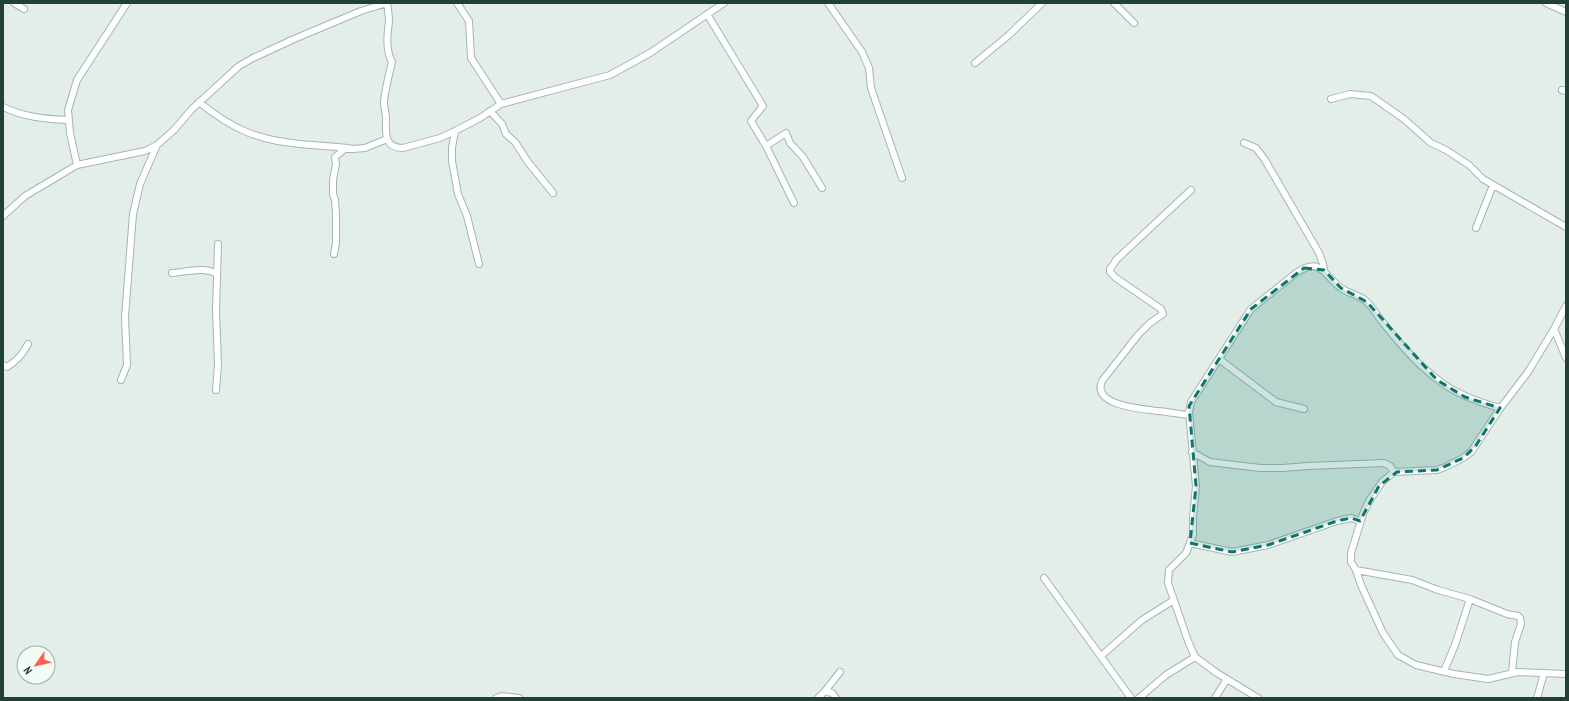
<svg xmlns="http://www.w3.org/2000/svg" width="1569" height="701" viewBox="0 0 1569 701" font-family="'PT Sans Narrow',sans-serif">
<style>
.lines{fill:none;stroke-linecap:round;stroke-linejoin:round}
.street-casing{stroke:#a4b7ad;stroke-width:8}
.street{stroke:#fff;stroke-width:6}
.marked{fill:#0f766e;fill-opacity:0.2;stroke:#0f766e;stroke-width:3;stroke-dasharray:8 5;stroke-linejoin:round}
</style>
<rect width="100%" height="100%" fill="#e2eee7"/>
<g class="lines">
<defs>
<path id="street" d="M14,3L24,9
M387,3C388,9 389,16 389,22C387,34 386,51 392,62C389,75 385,89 384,102C384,108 386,113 386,118C386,132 383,148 403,148L440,138L455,131L480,118L501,104L610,75L650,53L724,3
M457,3L469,21L471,58L501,104
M828,3L862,52L869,68L871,88L902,178
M1114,3L1134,23
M1546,3L1566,12
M707,14L763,106L751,121L766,146L786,133L790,143L803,157L822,188
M975,63L1009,35L1042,3
M1562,90L1566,91
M1331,99L1350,94L1371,96L1404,119L1431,143L1446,150L1469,165L1483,179L1566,227
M199,102C232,129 257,140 300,144C317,146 335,146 353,149L365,148L387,139
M3,107C24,117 44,119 68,120
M490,111L502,124L506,134L515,142L528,162L553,193
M455,131L452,148V161L458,194L467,216L479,264
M1244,143L1256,148L1265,160L1319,253L1323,264L1324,270
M766,146L794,203
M77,165L70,133L68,110L77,80L127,3
M3,216L25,196L77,165L145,151L157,145L174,130L192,109L239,66L253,58L294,39L361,11L387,3
M1476,228L1493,185
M334,254L336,243V214L335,200L333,194V180L336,164L335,157L346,148
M172,273C186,272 205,266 217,274
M1566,306L1554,329L1528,372L1499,410L1471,452L1463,458L1445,467L1437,470L1394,472L1382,482L1369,501L1363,514L1351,553V562L1356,570L1361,585L1383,633L1398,655L1416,665L1454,674L1488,679L1518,672L1566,674
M1554,329L1566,358
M1219,359L1276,402L1304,409
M3,365L7,367C17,361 23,354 28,344
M121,380L127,365L125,317L133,214L140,184L157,145
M216,390L218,364L216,311L218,244
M1189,415C1179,414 1169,412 1158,411C1143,409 1091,406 1102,381L1138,335L1150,323L1163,314L1161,309L1116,278L1110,272V269L1117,259L1191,190
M1192,452L1210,462L1260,468H1283L1308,466L1384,463L1390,466L1394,472
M1190,543L1232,552L1268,545L1337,521L1351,518L1360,521
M1356,570L1412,580L1438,590L1470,599L1507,614L1518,616L1520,618L1521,624L1515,642L1512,673
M1044,578L1131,698
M1101,656L1142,620L1174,600
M1444,671L1455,645L1470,599
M825,691L840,672
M496,698L502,696L519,698
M818,698L825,691L832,693L836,698
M1139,698L1166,675L1195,657
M1215,698L1227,679
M1258,698L1217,673L1195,657L1188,641L1168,583L1169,570L1186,553L1193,535V518L1196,486L1189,412L1191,402L1251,309L1296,273C1322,256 1323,275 1341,288C1349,294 1360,295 1367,302C1374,309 1378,317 1384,324C1399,343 1417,364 1437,379C1455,394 1478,402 1500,408
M1537,698L1544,673"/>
</defs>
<use href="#street" class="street-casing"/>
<use href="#street" class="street"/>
</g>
<path class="marked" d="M1304,268L1324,270L1341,288L1367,302L1437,380L1465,397L1500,408L1475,447L1463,458L1437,470L1397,472L1379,486L1360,521L1351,518L1337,521L1268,545L1232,552L1190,543L1196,486L1189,406L1251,309Z"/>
<rect width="1569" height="701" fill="none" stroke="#204133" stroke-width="8"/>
<g transform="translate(36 665) rotate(236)"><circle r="19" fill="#f4faf6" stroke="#9fb0a8"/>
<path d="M0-3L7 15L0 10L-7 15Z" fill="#ff604f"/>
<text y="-6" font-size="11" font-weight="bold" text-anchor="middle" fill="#204133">N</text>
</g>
</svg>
